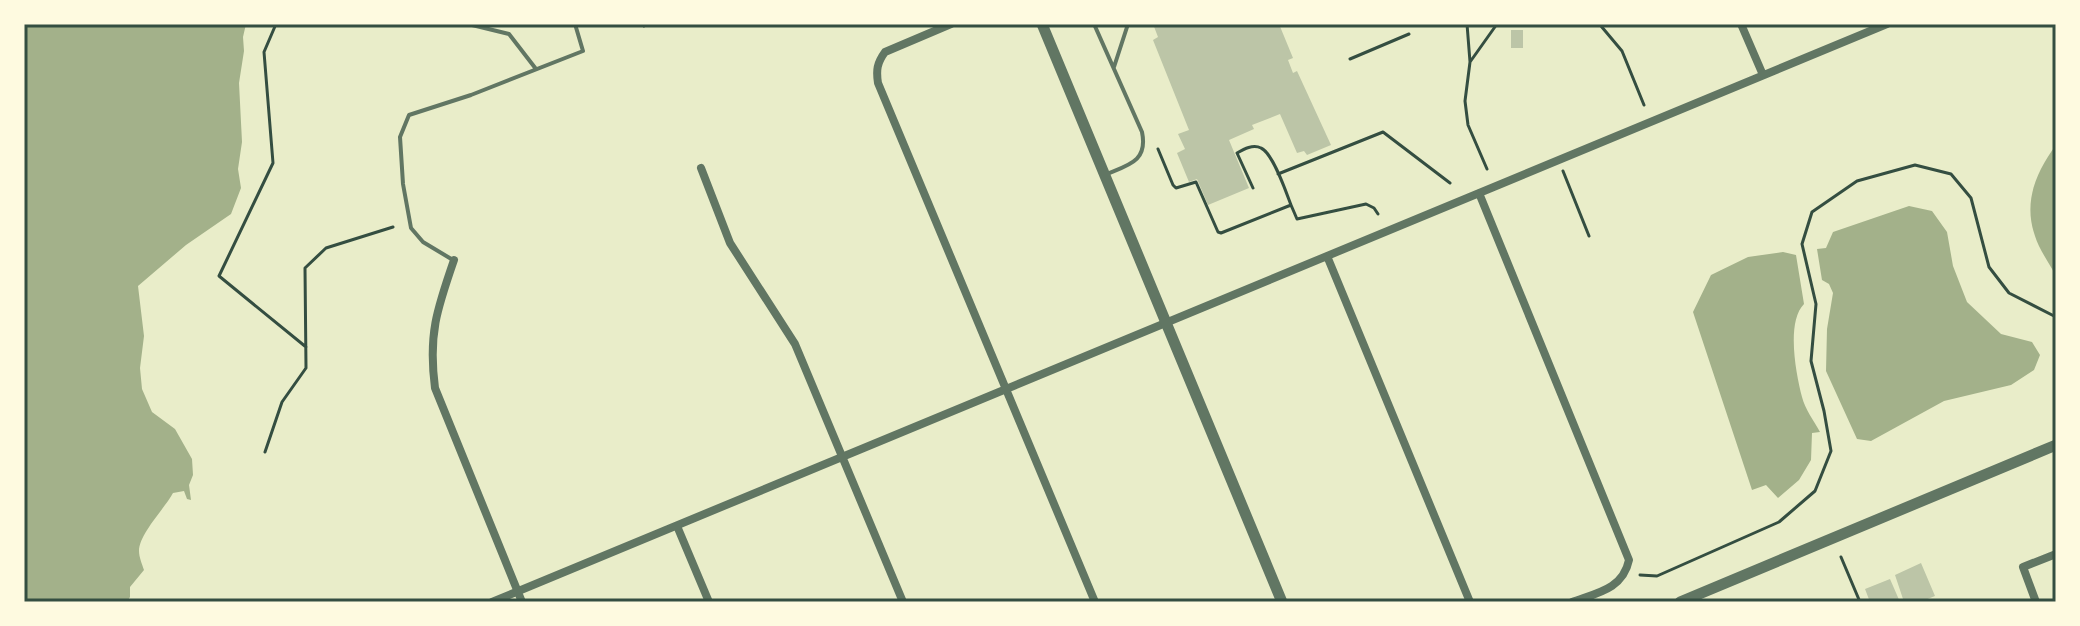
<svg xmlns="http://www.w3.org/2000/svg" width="2080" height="626" viewBox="0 0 2080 626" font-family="Montserrat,sans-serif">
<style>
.water{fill:#a3b18a}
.building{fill:#bcc5a7}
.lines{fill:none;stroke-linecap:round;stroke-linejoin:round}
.path{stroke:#344e41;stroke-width:3}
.service{stroke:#617663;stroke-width:4}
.minor{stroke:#617663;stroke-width:8}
.tertiary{stroke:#617663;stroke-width:11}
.neatline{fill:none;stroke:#344e41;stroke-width:3}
</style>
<rect width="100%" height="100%" fill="#e9edc9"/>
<path class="water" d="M24,24H246L243,37L244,51L239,83L242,142L238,169L241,188L231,214L186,245L138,286L144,336L140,368L142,389L152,412L175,429L192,459L193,475L189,485L191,500L187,499L184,491L173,493C165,508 139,534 139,551C139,557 142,564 144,570L130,587V597L127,602H24Z
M2056,145V276C2049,263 2039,249 2035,236C2023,202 2036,172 2056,145Z
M1909,206L1932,211L1947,232L1953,266L1967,302L2001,334L2032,342L2040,355L2034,370L2011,385L1944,401L1871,441L1857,439L1826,371L1827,329L1833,293L1829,284L1822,280L1817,249L1826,248L1833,232Z
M1783,252L1796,255L1804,304C1786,322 1796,374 1802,397C1805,409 1814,421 1820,432L1812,433L1811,460L1799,480L1778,498L1766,485L1752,490L1693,312L1711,275L1748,257Z"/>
<path class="building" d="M1153,24H1279L1293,58L1288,60L1293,73L1297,71L1331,145L1307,155L1304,151L1297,153L1280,114L1252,125L1254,129L1229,140L1249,188L1208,205L1197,179L1189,182L1177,153L1185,149L1178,134L1189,130L1153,40L1158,37Z
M1511,30H1523V48H1511Z
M1921,563L1935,596L1920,602H1904L1895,575Z
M1890,579L1900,602H1870L1865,589Z"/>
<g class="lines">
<path class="path" d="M276,24L264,52L273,163L219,276L306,347
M1467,24L1470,62L1465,101L1468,125L1487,169
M1597,24L1601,26L1622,51L1644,105
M644,26L648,24
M1350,59L1409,34
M1470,62L1497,24
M1158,149L1173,185L1176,188L1196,182L1218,232L1221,233L1291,205L1297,219L1366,204L1374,208L1378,214
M1563,171L1589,236
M1278,174L1383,132L1450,183
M1253,188L1237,153C1244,149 1253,144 1261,148C1273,153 1286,192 1291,205
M265,452L282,402L306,368L305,268L326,248L393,227
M1841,557L1860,602
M1640,575L1657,576L1779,522L1815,491L1831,451L1824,411L1811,361L1816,304L1802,244L1812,212L1857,181L1915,165L1951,174L1971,198L1989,267L2009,293L2056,317"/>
<path class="service" d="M468,24L509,34L536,69
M1094,24L1142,132C1148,161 1129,165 1107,174
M1114,67L1128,24
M453,260L423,242L411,228L403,184L400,137L409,115L471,95L583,51L575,24"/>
<path class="minor" d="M951,24L885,52C877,63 876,70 878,83L1095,602
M1741,24L1763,75
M701,168L730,243L795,344L903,602
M1479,193L1629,560C1623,589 1597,593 1572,602
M1327,256L1470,602
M454,260C437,309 428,335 435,388L522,602
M677,526L709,602
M492,602L1887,24
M2036,602L2023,567L2056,554"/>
<path class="tertiary" d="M1042,24L1282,602
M1680,602L2056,445"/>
</g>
<rect width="2080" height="626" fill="none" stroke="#fefae0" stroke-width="52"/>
<rect x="26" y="26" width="2028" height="574" class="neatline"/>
</svg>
